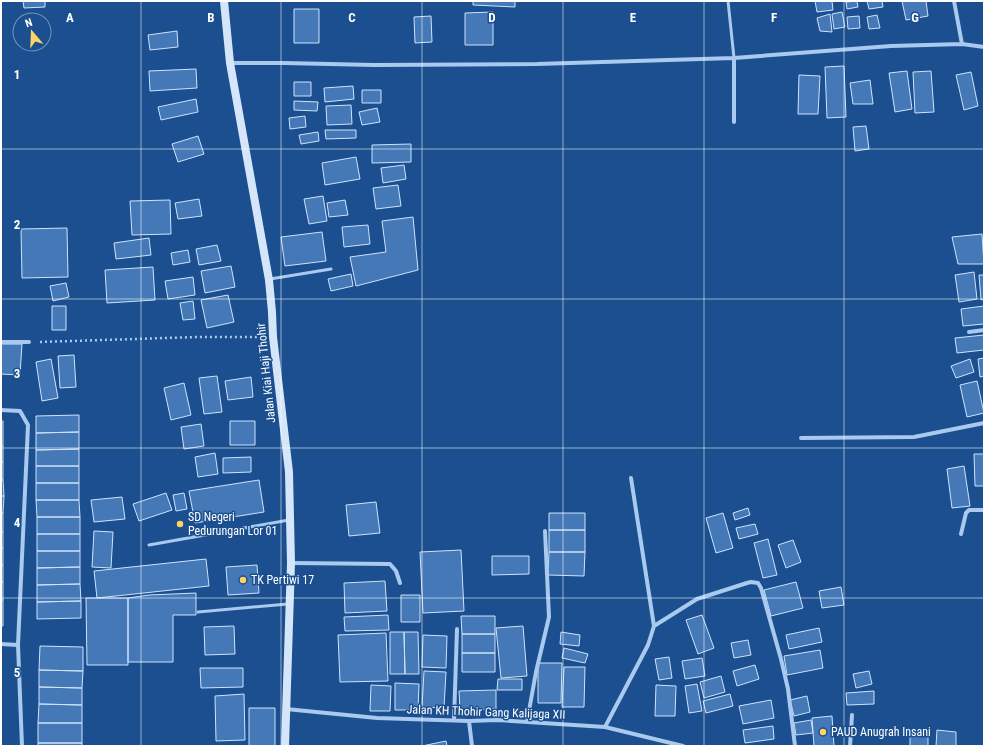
<svg xmlns="http://www.w3.org/2000/svg" width="985" height="747" viewBox="0 0 985 747" font-family="'Roboto Condensed',sans-serif">
<style>
.building{fill:#4478b7;stroke:#cfe3fa}
.lines{fill:none;stroke-linecap:round;stroke-linejoin:round}
.path{stroke:#a9c9ee;stroke-width:2.5;stroke-dasharray:2 3;stroke-linecap:butt}
.lane{stroke:#a9c9ee;stroke-width:3}
.street{stroke:#a9c9ee;stroke-width:4}
.secondary{stroke:#d6e6fa;stroke-width:8}
.grid{fill:none;stroke:#fff;stroke-width:1;stroke-opacity:0.55}
.poi-dot{fill:#ffd166;stroke:#1b4f8f;stroke-width:1.5}
.labels{text-anchor:middle;stroke-width:3;stroke-linejoin:round;paint-order:stroke}
.street-label{font-size:12px;fill:#fff;stroke:#1b4f8f}
.poi-label{font-size:12px;fill:#fff;stroke:#1b4f8f;text-anchor:start}
.grid-label{font-size:13px;text-anchor:middle;font-weight:bold;fill:#fff;stroke:#1b4f8f;stroke-width:3;stroke-linejoin:round;paint-order:stroke}
</style>
<rect width="100%" height="100%" fill="#1b4f8f"/>
<path class="building" d="M23,1H45V7L24,8Z
M473,1H515V7L473,5Z
M815,1H832L833,10L817,12Z
M857,1L858,7L847,9L846,2Z
M867,1H882L883,7L869,9Z
M902,1H926L928,16L906,20Z
M294,9H319V43H294Z
M493,12V45H465V13Z
M842,12L845,27L834,29L832,14Z
M830,14L832,32L820,31L817,18Z
M877,15L880,28L869,29L867,17Z
M431,16L432,42L415,43L414,17Z
M859,16L860,28L848,29L847,17Z
M177,31L178,47L150,50L148,35Z
M844,66L846,117L827,118L825,67Z
M196,69L197,88L150,91L149,71Z
M907,71L912,109L895,112L889,73Z
M931,71L934,112L915,113L913,72Z
M971,72L978,106L964,110L956,75Z
M799,75L820,76L818,114H798Z
M870,80L873,104H853L850,83Z
M294,82H311V96H294Z
M353,86L354,99L325,102L324,88Z
M362,90H381V103H362Z
M196,99L198,112L161,120L158,107Z
M294,101L318,102L317,111L294,110Z
M351,105L352,124L327,125L326,106Z
M377,108L380,122L362,125L359,112Z
M305,116L306,127L290,129L289,118Z
M866,126L869,149L855,151L853,127Z
M325,130H356V138L326,139Z
M318,132L319,141L301,144L299,135Z
M198,136L204,154L178,162L172,144Z
M411,144V162L372,163V145Z
M356,157L360,179L325,185L322,163Z
M404,165L406,179L383,183L381,168Z
M398,185L401,206L376,209L373,188Z
M323,196L327,221L309,224L304,199Z
M199,199L202,216L178,219L175,203Z
M170,200L171,234L132,235L130,201Z
M345,200L348,215L329,217L327,203Z
M413,217L418,270L356,286L350,257L386,252L382,221Z
M368,225L370,244L344,247L342,227Z
M67,228L68,277L22,278L21,229Z
M322,232L326,261L285,266L281,237Z
M982,234L984,264H958L952,237Z
M149,238L151,255L116,259L114,243Z
M217,245L221,261L199,265L196,249Z
M188,250L190,262L173,265L171,253Z
M231,266L235,287L205,293L201,271Z
M153,267L155,300L107,303L105,270Z
M974,272L977,299L959,302L955,275Z
M351,274L353,286L331,291L328,279Z
M979,275H984V299L981,300Z
M193,277L195,295L168,299L165,281Z
M66,283L69,297L53,301L50,286Z
M228,295L234,322L207,328L201,300Z
M193,301L195,319L183,320L180,303Z
M52,306H66V330H52Z
M984,306V324L963,326L961,309Z
M984,335V350L957,353L955,338Z
M1,344H22L20,375L1,374Z
M74,355L76,387L60,388L58,356Z
M984,358V376L980,377L978,359Z
M51,359L58,398L42,401L36,362Z
M970,359L974,372L956,378L951,366Z
M217,376L222,412L204,414L199,378Z
M251,377L253,397L228,400L225,381Z
M977,381L984,413L967,417L960,385Z
M184,383L191,415L171,420L164,388Z
M79,415V432L36,433V416Z
M1,421H3V446H1Z
M230,421H255V445H230Z
M201,424L204,446L184,449L181,427Z
M79,432V449L36,450V433Z
M1,446H3V462H1Z
M79,449V466H36V450Z
M215,453L218,474L198,477L195,457Z
M974,454H984V486H975Z
M251,457V472L223,473V458Z
M1,462H3V480H1Z
M36,466H79V483H36Z
M964,466L970,506L952,508L947,469Z
M1,480H3L4,496H1Z
M259,480L264,512L195,523L189,491Z
M36,483H79V500H36Z
M166,493L172,510L139,521L133,504Z
M184,493L187,509L176,511L173,495Z
M1,496H4L3,513H1Z
M122,497L125,519L94,522L91,500Z
M36,500H79L80,517H37Z
M376,502L380,533L349,536L346,505Z
M748,508L750,515L735,520L733,513Z
M1,513H3V532H1Z
M549,513H585V530H549Z
M723,513L733,548L716,553L706,518Z
M37,517H80V534H37Z
M755,524L758,534L739,539L736,528Z
M549,530H585V552H549Z
M94,531L113,532L111,568L92,567Z
M1,532H3V548H1Z
M37,534H80V551H37Z
M768,539L777,575L763,578L754,543Z
M793,540L801,562L786,568L778,545Z
M1,548H3V565H1Z
M461,550L464,611L423,613L420,552Z
M37,551H80V567L37,568Z
M549,552H585L584,576L548,575Z
M492,556H529V574L492,575Z
M206,559L209,586L97,598L94,571Z
M1,565H3V582H1Z
M257,565L259,593L228,595L226,567Z
M80,567V584L37,585V568Z
M385,581L387,611L345,613L344,583Z
M1,582H3V600H1Z
M796,582L803,608L771,616L764,590Z
M80,584L81,601L37,602V585Z
M841,587L844,605L822,608L819,591Z
M196,593V615H173V662H128V598L149,595Z
M401,595H420V622H401Z
M86,598H128V665H87Z
M1,600H3V626H1Z
M81,601V618L37,619V602Z
M388,615L389,630L345,631L344,617Z
M702,615L714,648L698,654L686,620Z
M461,616H495V634H462Z
M234,626L235,654L205,655L204,627Z
M523,626L527,676L501,678L496,628Z
M819,628L822,642L789,649L786,635Z
M390,632H404L405,674H390Z
M404,632H418L419,674H405Z
M561,632L580,635L579,646L560,644Z
M386,633L388,681L340,682L338,635Z
M462,634H495V653H462Z
M423,635L447,636L446,668L422,667Z
M748,640L751,655L734,658L731,643Z
M40,646L83,647V671L39,670Z
M564,648L588,654L585,663L562,658Z
M820,650L823,668L787,675L784,656Z
M462,653H495V672H462Z
M669,657L672,678L659,680L655,659Z
M702,658L705,676L685,679L682,661Z
M538,663H562L561,703H538Z
M755,665L759,679L737,686L733,671Z
M564,667H585L584,707H562Z
M200,668H243V687L201,688Z
M39,670L83,671L82,688L39,687Z
M424,671L446,672L444,708L422,707Z
M869,671L872,684L856,688L853,674Z
M721,676L725,692L704,698L700,682Z
M498,679H522V690H497Z
M395,683L419,684L418,710H395Z
M697,684L702,711L689,713L685,686Z
M371,685L391,686L390,711H370Z
M656,685L676,686L675,716H655Z
M39,687L82,688V705L39,704Z
M496,690V709L460,710L459,691Z
M874,691V704L847,705L846,693Z
M244,694L245,740L216,741L215,696Z
M730,694L733,706L706,713L703,701Z
M807,696L810,712L794,716L790,700Z
M771,700L774,718L743,724L739,706Z
M39,704L82,705V723H38Z
M249,708H275V746H249Z
M832,716L834,746H814L812,718Z
M811,720L813,733L796,735L794,723Z
M38,723H82V743H38Z
M773,726L774,739L745,743L743,730Z
M937,730L956,732V746H936Z
M910,732H928V746H910Z
M446,741L447,746H422Z
M38,743H82V746H38Z"/>
<g class="lines">
<path class="path" d="M40,342L197,337H261"/>
<path class="lane" d="M728,1L734,58
M270,279L331,269
M149,545L289,520
M198,612L288,604"/>
<path class="street" d="M954,1L962,44
M734,58V122
M230,63H284L374,65L537,64L734,58L891,46L962,44L984,47
M969,332L984,330
M1,342H29
M1,410L20,411L28,425L18,645L22,746
M801,438L914,437L984,423
M961,534L966,513L969,510H984
M291,563L390,564L396,571L400,583
M654,626L697,599L747,583L751,582L758,583L761,588L781,659L788,689L795,746
M1,644L18,645
M286,709L377,718L469,721L497,720L605,727L683,746
M454,720L457,629
M469,721L472,746
M527,722L536,672L549,617L545,531
M605,727L648,645L654,626L631,478
M850,746L852,715"/>
<path class="secondary" d="M224,1L230,63L269,280L272,312L273,337L289,472L291,563L285,746"/>
</g>
<path class="grid" d="M141,1V746M281,1V746M422,1V746M563,1V746M704,1V746M844,1V746M1,149H984M1,299H984M1,448H984M1,598H984"/>
<g class="poi-dot">
<circle cx="180" cy="524" r="4"/>
<circle cx="243" cy="580" r="4"/>
<circle cx="823" cy="732" r="4"/>
</g>
<g class="labels">
<g class="street-label">
<text transform="translate(266 373) rotate(-96)" y="4">Jalan Kiai Haji Thohir</text>
<text transform="translate(486 712) rotate(2)" y="4">Jalan KH Thohir Gang Kalijaga XII</text>
</g>
<g class="poi-label">
<text x="188" y="521">SD Negeri<tspan x="188" dy="14">Pedurungan Lor 01</tspan></text>
<text x="251" y="584">TK Pertiwi 17</text>
<text x="831" y="736">PAUD Anugrah Insani</text>
</g>
</g>
<g class="grid-label">
<text x="70" y="22">A</text>
<text x="211" y="22">B</text>
<text x="352" y="22">C</text>
<text x="492" y="22">D</text>
<text x="633" y="22">E</text>
<text x="774" y="22">F</text>
<text x="915" y="22">G</text>
<text x="17" y="79">1</text>
<text x="17" y="229">2</text>
<text x="17" y="378">3</text>
<text x="17" y="527">4</text>
<text x="17" y="677">5</text>
</g>
<rect width="985" height="747" fill="none" stroke="#ffffff" stroke-width="4"/>
<g transform="translate(32 32) rotate(341)"><circle r="19" fill="#1b4f8f" stroke="#7695bc"/>
<path d="M0-3L7 15L0 10L-7 15Z" fill="#ffd166"/>
<text y="-6" font-size="11" font-weight="bold" text-anchor="middle" fill="#ffffff">N</text>
</g>
</svg>
